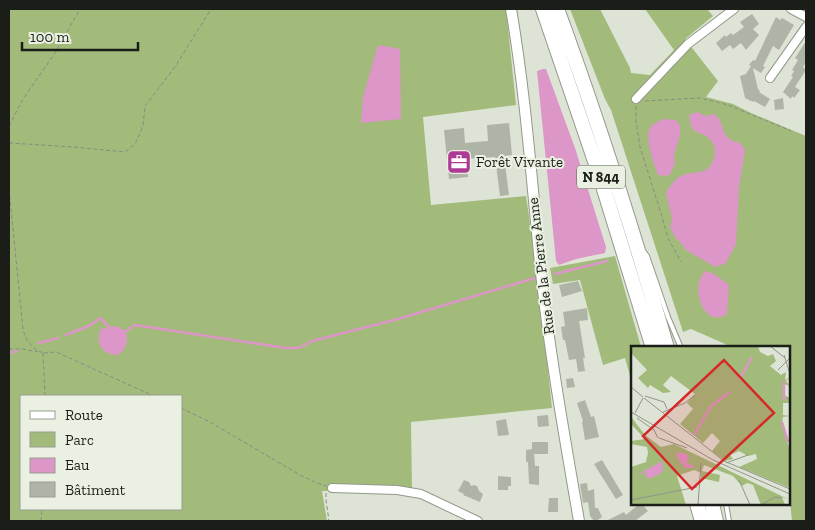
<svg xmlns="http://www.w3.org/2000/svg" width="815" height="530" viewBox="0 0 815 530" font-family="'Zilla Slab',serif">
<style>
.green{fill:#a2bb7b;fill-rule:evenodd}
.water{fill:#dc96c7}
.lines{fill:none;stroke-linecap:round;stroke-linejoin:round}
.stream{stroke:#dc96c7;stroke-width:2.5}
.building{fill:#afb5a6}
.lane-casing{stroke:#92988a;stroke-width:6}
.street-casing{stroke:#92988a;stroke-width:10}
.secondary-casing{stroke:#92988a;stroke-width:12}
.highway-casing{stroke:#92988a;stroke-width:16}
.path{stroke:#878b80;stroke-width:1;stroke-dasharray:4 2.5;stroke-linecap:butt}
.lane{stroke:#fff;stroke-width:4}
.street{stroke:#fff;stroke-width:8}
.secondary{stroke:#fff;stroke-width:10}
.highway{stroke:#fff;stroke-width:14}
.labels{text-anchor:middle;stroke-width:4;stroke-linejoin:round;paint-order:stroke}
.shield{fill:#ebf1e2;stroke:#595d55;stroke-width:1}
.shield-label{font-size:14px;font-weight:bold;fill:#1b1e18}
.poi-label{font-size:15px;fill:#1b1e18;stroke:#ebf1e2;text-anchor:start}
.street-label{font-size:15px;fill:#1b1e18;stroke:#ebf1e2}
.inset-river{fill:none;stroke:#dc96c7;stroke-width:2.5}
.inset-road{fill:none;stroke:#909589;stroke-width:1}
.view{fill:#d62828;fill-opacity:0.15;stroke:#d62828;stroke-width:2.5}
.inset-edge{fill:none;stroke:#1b1e18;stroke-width:2.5}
</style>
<rect width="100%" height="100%" fill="#dee4d5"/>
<path class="green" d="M9,9H506L516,105L423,117L431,205L526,196L538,278L552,408L411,422L412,490L322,491L327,521H9ZM21,396H181V509H21Z
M570,9H600L630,68L631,73L650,75L674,50L645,9H707L713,16L685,39L718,81L706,97L733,104L751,113L806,136V521H792L789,492V348L732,347L691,329L683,332L611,110L605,99Z
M615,256L641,347L632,348V383L625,358L603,365L580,280L553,284L550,268Z"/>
<path class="water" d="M378,45L400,49L401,119L361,123L363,97Z
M543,69H546L575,148L606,247L605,253L576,259L559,265L556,261L537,71Z
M697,112L706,116L714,114C727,123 718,139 740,143L745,149L739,188L736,244L726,263L715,267L686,250L681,243L675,237L670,227L672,219L666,192C670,187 673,181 679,177C692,169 708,178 714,158C717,149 713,139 704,135C701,133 697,133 694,130C690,126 690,120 689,115Z
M663,119L676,120L680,126V135L674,155L675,164L669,176L658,175C654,165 644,137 650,128C652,124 659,121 663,119Z
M705,271L714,274L729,285L727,314C707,327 695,299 699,282C700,278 702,275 705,271Z
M116,326L126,331C128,342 127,348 118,355C115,355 109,354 106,352C98,347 97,336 101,329Z"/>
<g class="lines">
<path class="stream" d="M555,274L607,261
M126,331L135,325L286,348H299L312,341L398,319L535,278
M66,335L91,325L100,318L109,327
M39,343L58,338
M9,353L17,351"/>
</g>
<path class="building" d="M752,14L759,24L753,29L759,35L746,50L741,43L733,49L730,45L722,51L716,43L725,35L726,37L731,33L733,35L744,27L740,22Z
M776,17L780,20L782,18L794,25L779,50L773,46L763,66L765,67L761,73L753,68L758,89L760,91L759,92L770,99L765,107L754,101L753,102L745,98L740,76L746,74L751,66L749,65L753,60L755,61Z
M806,41V62L803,67L806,70L795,87L800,90L794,98L792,96L791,99L783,92L793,77L791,76L794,71L792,70L798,60L795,58Z
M783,98L784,109L775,110L774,100Z
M509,123L512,155L504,156L509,195L500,196L495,157L467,159L468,177L449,179L444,130L464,128L465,143L488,141L487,125Z
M578,281L582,291L562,297L559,285Z
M587,308L588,320L579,321L585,358H583L585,371L578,372L576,359L569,360L565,340H563L561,327L565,326L563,312Z
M573,378L575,387L567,388L566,379Z
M585,400L591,417L594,416L599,437L585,440L582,422L583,421L577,403Z
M548,415L549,426L538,427L537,416Z
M506,419L509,435L498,436L496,421Z
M532,442H548V454H534L535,466H539V485L529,484L528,462H526V450L532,449Z
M602,460L623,495L616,499L594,464Z
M498,476L511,477V486H508V490H498Z
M464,480L469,482L471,486L474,485L477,486L479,491L483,494L480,502L463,495L464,494L458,491Z
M587,483L588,491L594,489L595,508H598L602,517L596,521H594L590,516L588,502L583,503L580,484Z
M549,498H558V512H548Z
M639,504H642L648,511L635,521H606L624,512L626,515Z"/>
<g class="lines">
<defs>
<path id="lane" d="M644,252L647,256L668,317L681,348
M726,504L729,521"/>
<path id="street" d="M791,9L806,17
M770,78L806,27
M636,99L688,44L734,9
M332,488L397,490L421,494L478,521"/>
<path id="secondary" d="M511,9C526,96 532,186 541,273C550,356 565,439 579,521"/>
<path id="highway" d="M543,9L599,173L653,348
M557,9C598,120 634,234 667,348
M697,504L702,521
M712,504L716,521"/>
</defs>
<use href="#lane" class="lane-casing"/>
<use href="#street" class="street-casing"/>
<use href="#secondary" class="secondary-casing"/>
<use href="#highway" class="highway-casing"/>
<path class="path" d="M645,101L700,98L728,105L791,131
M636,106V122L640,147L660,210L668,238L681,262
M9,126L23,99L55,53L80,9
M9,143L73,147L125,152L135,144L143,126L145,106L175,67L211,9
M9,189L23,329C26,341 31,348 43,353
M9,349H23L38,352
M43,353L45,396
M44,353L56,352L154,396
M181,408L210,422L300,475L317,483L326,486
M326,493V500L329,521
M41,521L42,509"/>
<use href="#lane" class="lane"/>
<use href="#street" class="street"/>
<use href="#secondary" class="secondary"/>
<use href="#highway" class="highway"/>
</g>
<defs>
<symbol id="office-square" viewBox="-11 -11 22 22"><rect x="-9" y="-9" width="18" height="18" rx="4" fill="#ad3a93" stroke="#ebf1e2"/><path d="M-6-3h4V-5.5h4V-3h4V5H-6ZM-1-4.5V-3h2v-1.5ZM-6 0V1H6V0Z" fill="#fff"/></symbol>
</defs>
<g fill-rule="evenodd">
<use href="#office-square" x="445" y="148" width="28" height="28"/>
</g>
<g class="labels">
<rect class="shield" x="577" y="165.5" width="48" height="23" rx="4"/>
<g class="shield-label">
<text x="601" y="182">N 844</text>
</g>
<g class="poi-label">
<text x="476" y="167">Forêt Vivante</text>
</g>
<g class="street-label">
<text transform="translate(541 266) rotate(-97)" y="5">Rue de la Pierre Anne</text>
</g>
</g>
<g transform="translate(631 346)">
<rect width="159" height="159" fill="#dee4d5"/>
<path d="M0,0H127L129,6L137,10L142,8L145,15L139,20L150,29L155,26L154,34L159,31L155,35L159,40L153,38V49L159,52V57H152V69L159,70L152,71L151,78L159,105V142L108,121L126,113L125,108L117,110L108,105L99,109L102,113L94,115L81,105L89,95L81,87L72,97L49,78L62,63L56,57L64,48L40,30L32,39L40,46L32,47L19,39L17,42L7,32L16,24L0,7ZM1,72L14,89L30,101L43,98L159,154L151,151L154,159H130L122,139L116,137L111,140L102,130L73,119L71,125L89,129L88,136L70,132V127L63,124L46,130L55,159H0V121L15,116L17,107L16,101L0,98V95L14,93L0,78Z" fill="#a2bb7b"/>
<path d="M51,106L58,110L56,117L63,120L61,122H54L46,112V107ZM31,115L32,125L25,130L16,133L14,126L10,128L6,129Z" fill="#dc96c7"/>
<path class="inset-river" d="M108,34L121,11M153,54V36M151,76L157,96M63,89L80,60L99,46"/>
<path class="inset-road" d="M139,0L154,12M153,9L159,28M147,24L159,12M0,41L12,51M14,50L33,56L36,63M13,52L93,115L159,143M0,66L82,114L159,148M32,66L54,57L64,49M4,67L12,52M6,72L23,84L27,92M28,92L56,102M95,117L117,109M108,134L119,159M0,154L66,141M67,159L70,117M130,159L144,151L151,152"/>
<path class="view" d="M93,14L143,67L61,143L12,90Z"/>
<rect width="159" height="159" class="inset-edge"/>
</g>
<rect width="815" height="530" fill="none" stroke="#1b1e18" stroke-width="20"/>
<rect x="20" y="395" width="162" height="115" fill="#ebf1e2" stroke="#989d91"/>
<rect x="30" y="411" width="25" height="8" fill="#ffffff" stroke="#989d91"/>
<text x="65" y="420" font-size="15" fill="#1b1e18">Route</text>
<rect x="30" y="432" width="25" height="15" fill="#a2bb7b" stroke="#989d91"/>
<text x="65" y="445" font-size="15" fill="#1b1e18">Parc</text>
<rect x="30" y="458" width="25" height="15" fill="#dc96c7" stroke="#989d91"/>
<text x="65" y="470" font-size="15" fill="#1b1e18">Eau</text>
<rect x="30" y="482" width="25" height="15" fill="#afb5a6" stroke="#989d91"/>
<text x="65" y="495" font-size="15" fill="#1b1e18">Bâtiment</text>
<path d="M22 42v8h116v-8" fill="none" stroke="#1b1e18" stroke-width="2.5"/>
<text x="30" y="42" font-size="15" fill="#1b1e18" stroke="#ebf1e2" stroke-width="4" paint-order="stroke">100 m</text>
</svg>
